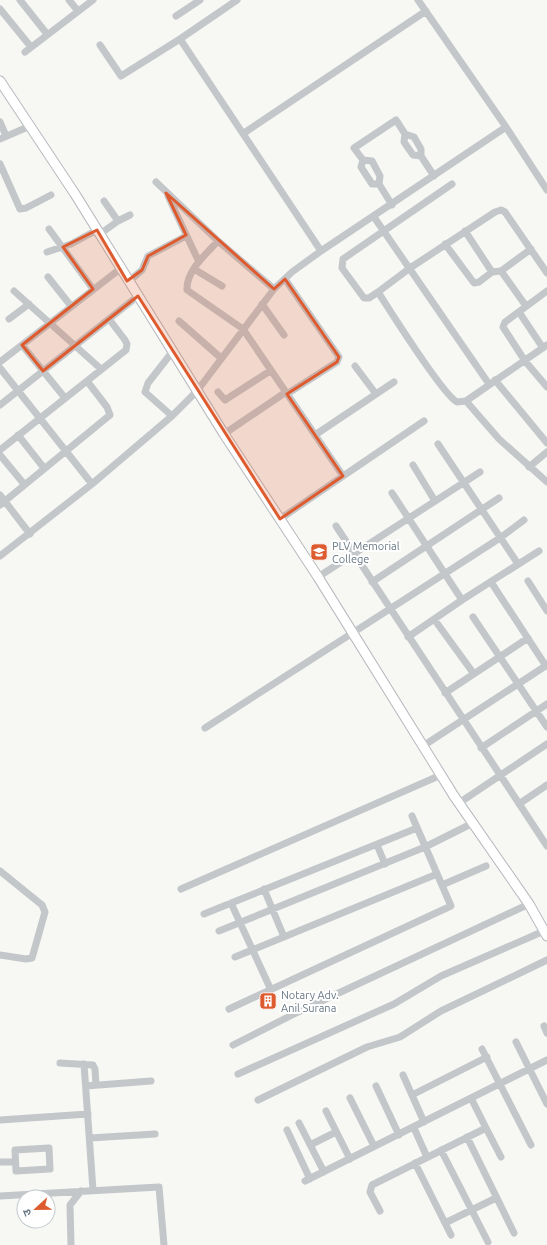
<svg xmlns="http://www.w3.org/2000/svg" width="547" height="1245" viewBox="0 0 547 1245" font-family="Ubuntu,'Noto Sans Devanagari',sans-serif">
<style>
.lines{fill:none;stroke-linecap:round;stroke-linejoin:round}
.major-casing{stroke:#b6babe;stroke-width:11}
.minor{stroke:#c3c7ca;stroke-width:7}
.major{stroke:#fff;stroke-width:9}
.marked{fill:#dd5b2e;fill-opacity:0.2;stroke:#dd5b2e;stroke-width:3;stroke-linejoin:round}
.labels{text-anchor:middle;stroke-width:4;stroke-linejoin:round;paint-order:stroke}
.poi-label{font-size:11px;fill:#677784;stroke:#fff;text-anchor:start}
</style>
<rect width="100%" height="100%" fill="#f7f7f4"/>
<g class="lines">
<defs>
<path id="major" d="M0,81L75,194L224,434L318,577L454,796L529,904L547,936"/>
</defs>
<use href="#major" class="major-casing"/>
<path class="minor" d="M20,0L47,34
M69,0L78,11
M237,0L180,39L321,251
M418,0L506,127
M0,9L31,47
M176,16L200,0
M100,45L121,76L180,39
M25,52L93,0
M0,122L6,136
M244,133L426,11
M405,134L404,142L413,155L421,156
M0,139L30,126
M363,160L372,161L380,176L379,184
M0,164L20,209L26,208L51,195
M156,182L218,241L274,289
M452,184L343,259L342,268L364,298H369L378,292L410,268L495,212L501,210L505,212L547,273
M168,196L199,262
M392,205L379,184H372L361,167L363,160L354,148L396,120L405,134L414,137L421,149V156L434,176
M374,217L489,384
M118,221L130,215
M49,229L93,289
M465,231L492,272
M100,234L118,221L104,201
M218,241C206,254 186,271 187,290L243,329L343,476
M445,244L474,283L479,282L492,272L501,271L531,249
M47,252L71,244L97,230
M194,269L222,286
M501,271L526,306
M48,277L71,306
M285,279L339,357L337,362L287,394
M128,282L142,270L148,256L186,236
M14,291L101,369
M547,291L505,322L503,327L525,361L547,387
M378,292C391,312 442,394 457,402L466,401L547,345
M262,304L284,335
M519,312L543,348
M9,319L29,304
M179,321L221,358
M22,345L65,398
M0,362L120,269
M355,366L376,394
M0,368L92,484
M495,380L547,443
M218,392L225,400L270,371
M466,401L499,439L547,482
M0,405L138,296
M172,416L145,392L148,383L173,351
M224,434L286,392
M18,435L44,468
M315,435L394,382
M438,444L518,564
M0,450L126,350L127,344L125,340L109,319
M0,455L24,484
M413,465L435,501
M529,467L547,452
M392,493L462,600
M0,495L30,534
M0,505L110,415L107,407L87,381
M280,519L424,421
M336,526L547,846
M0,556L92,484L172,416L197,391L274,289L292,272L321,251L506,127L547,190
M318,577L480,472
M528,581L547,611
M372,582L499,498
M491,582L546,666
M473,617L547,727
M434,619L474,674
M408,637L462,600L539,551
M445,693L528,638
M205,728L500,538L524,520
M423,746L547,665
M481,748L547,704
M459,803L547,744
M519,804L547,785
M377,845L385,864
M0,871L42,905L45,912L32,958L26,959L0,955
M442,885L486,866
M181,889L441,775
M264,889L284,937
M231,903L271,990
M204,914L417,828
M219,931L425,847L473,823
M235,957L437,874
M229,1009L451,906L412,816
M544,1026L547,1033
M516,1042L547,1104
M233,1045L296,1013L529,904
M482,1049L531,1145
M60,1063L93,1065L95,1069L96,1085
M84,1064L93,1190
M238,1074L394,1004L441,976L544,931
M403,1075L424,1122
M86,1086L151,1081
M376,1086L399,1135
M412,1095L487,1057
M350,1098L374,1146
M258,1100L367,1047L400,1037L441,1011L547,960
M326,1111L350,1159
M0,1120L88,1114
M299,1123L324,1172
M414,1128L427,1157
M486,1128L501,1157
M287,1130L310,1179
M467,1137L514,1233
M90,1138L155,1134
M310,1145L336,1132
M49,1148L50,1169L16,1171L15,1150Z
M441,1150L488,1242
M0,1162H15
M415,1163L451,1235
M305,1181L547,1060
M0,1196L159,1187L164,1245
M380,1211L370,1192L372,1185L486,1128L471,1098
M445,1223L496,1198
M71,1245L70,1205L81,1191"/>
<use href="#major" class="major"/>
</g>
<path class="marked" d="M166,193L274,289L285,279L339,357L337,362L287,394L343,476L280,519L138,296L43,371L22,345L93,289L63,247L97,230L127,281L142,270L148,256L186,235Z"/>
<defs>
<symbol id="university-square" viewBox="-11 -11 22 22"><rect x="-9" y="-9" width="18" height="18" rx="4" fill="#dd5b2e" stroke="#fff"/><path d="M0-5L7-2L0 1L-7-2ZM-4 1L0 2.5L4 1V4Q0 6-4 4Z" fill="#fff"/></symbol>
<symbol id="building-square" viewBox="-11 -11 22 22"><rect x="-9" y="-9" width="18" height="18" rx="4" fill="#dd5b2e" stroke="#fff"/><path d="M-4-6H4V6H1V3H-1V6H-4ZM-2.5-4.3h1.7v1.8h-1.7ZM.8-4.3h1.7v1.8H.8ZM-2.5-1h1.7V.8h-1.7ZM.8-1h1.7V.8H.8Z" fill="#fff"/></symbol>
</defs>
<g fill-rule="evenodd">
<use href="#university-square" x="309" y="542" width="20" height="20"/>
<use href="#building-square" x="258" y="991" width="20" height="20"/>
</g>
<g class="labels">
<g class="poi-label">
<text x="332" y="550">PLV Memorial<tspan x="332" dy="13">College</tspan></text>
<text x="281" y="999">Notary Adv.<tspan x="281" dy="13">Anil Surana</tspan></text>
</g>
</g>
<g transform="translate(36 1209) rotate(248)"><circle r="19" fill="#ffffff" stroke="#c2c9ce"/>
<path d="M0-3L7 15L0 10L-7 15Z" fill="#dd5b2e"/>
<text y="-6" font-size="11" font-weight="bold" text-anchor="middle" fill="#677784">उ</text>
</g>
</svg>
